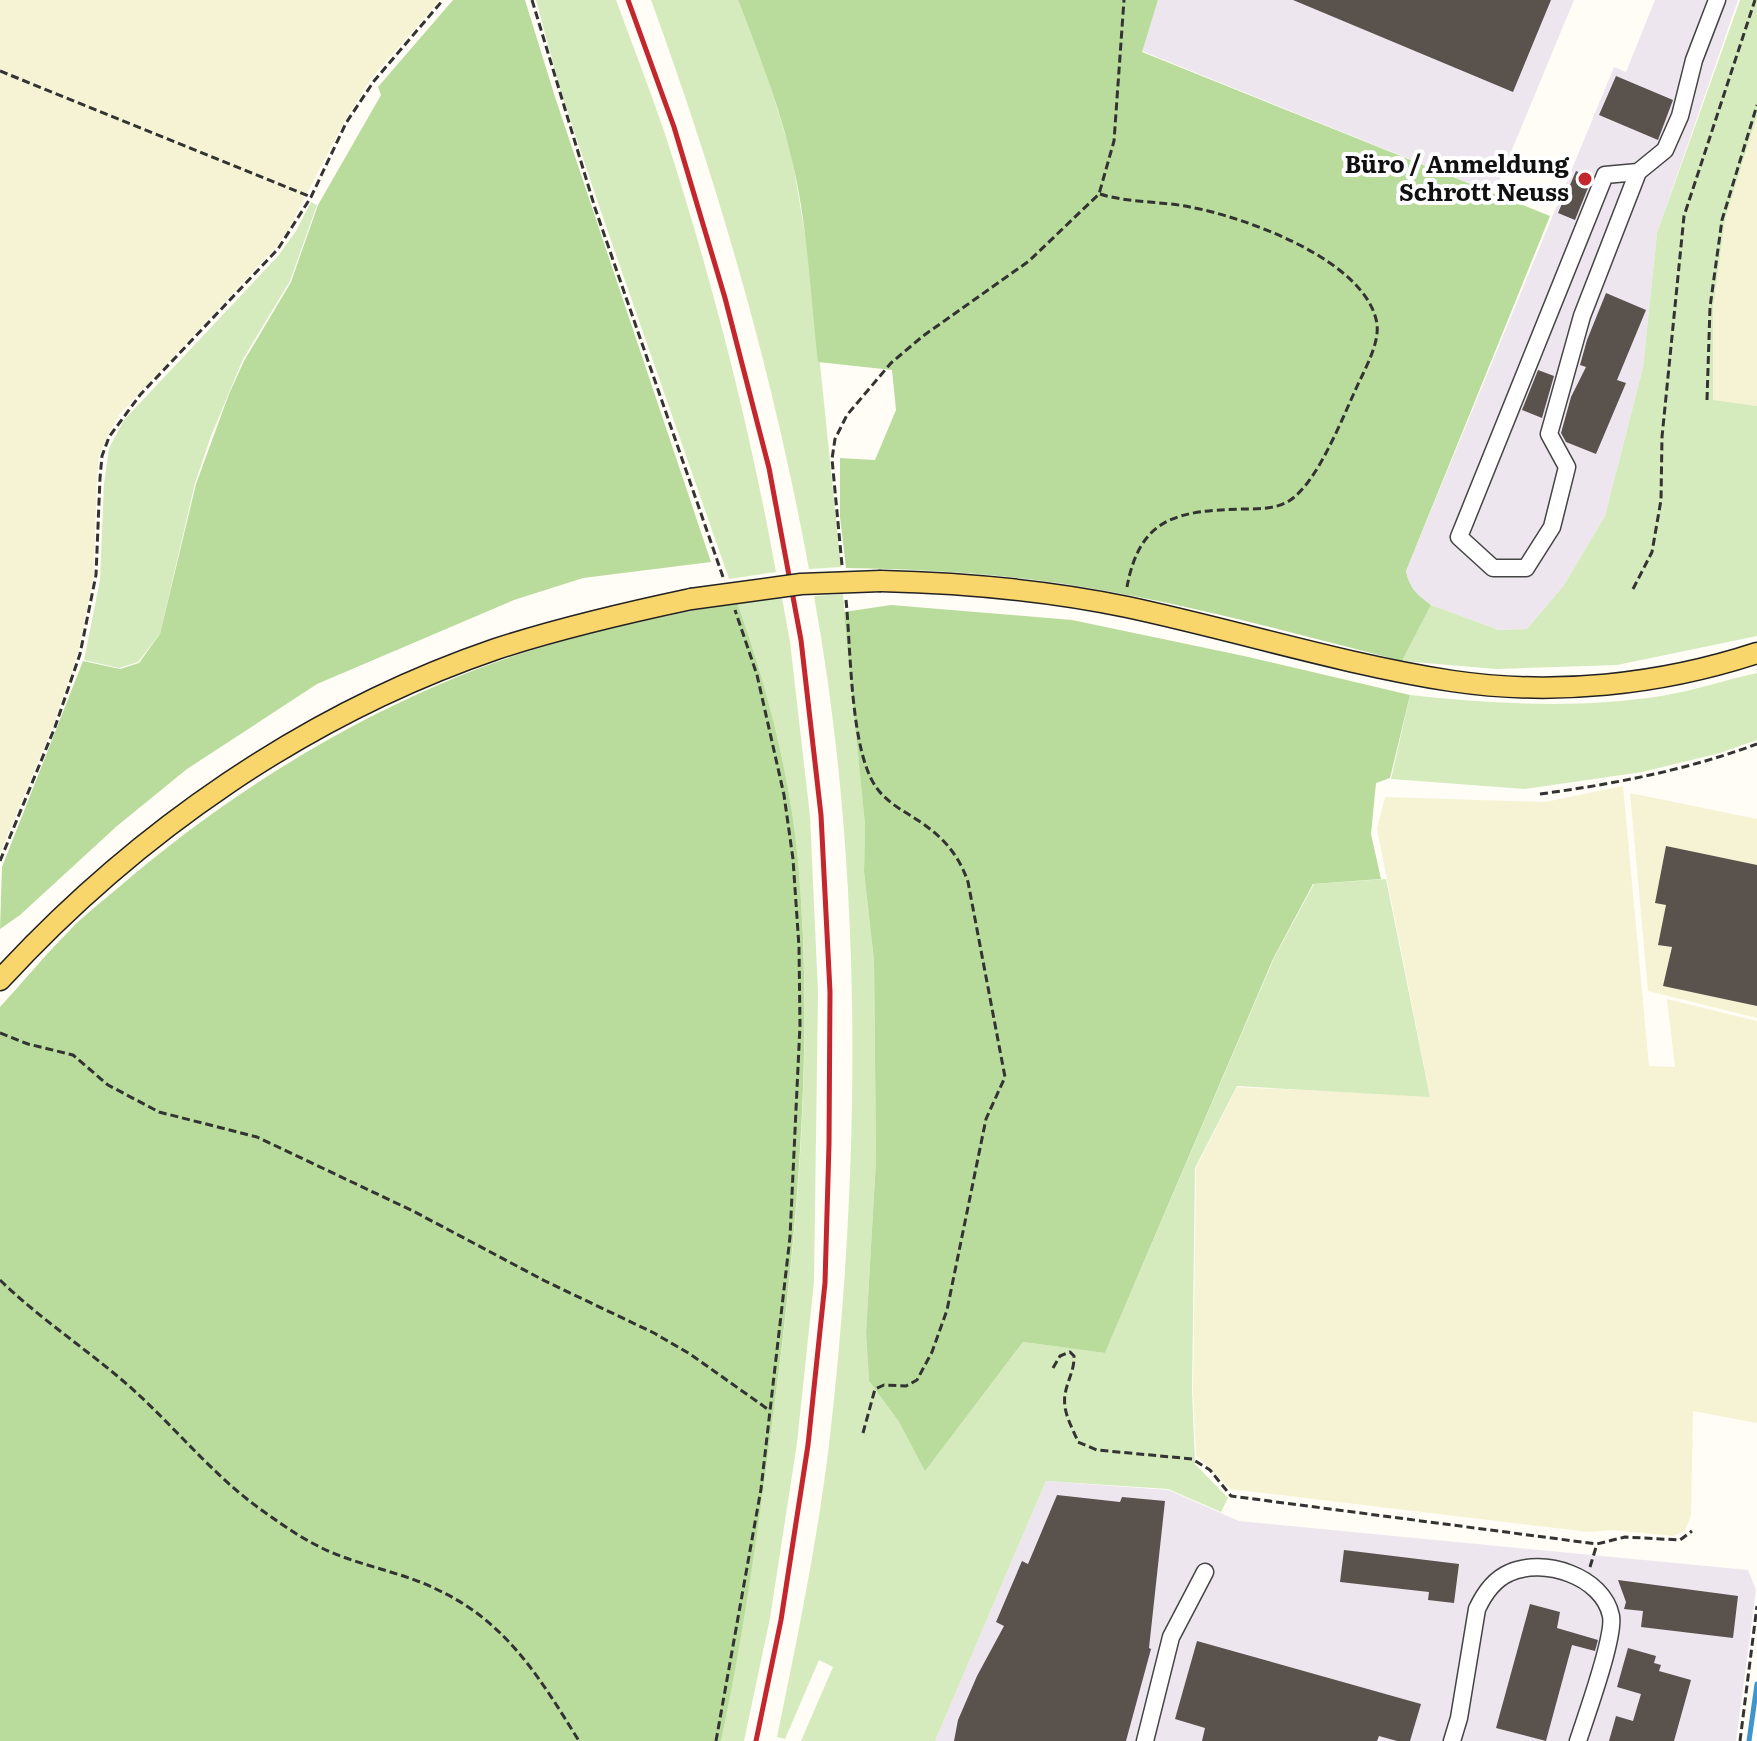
<svg xmlns="http://www.w3.org/2000/svg" width="1757" height="1741" viewBox="0 0 1757 1741" font-family="Literata,serif">
<style>
.industrial{fill:#eee6ef}
.farmland{fill:#f6f3d4}
.green{fill:#d5ebbd}
.forest{fill:#b9dc9c}
.lines{fill:none;stroke-linecap:round;stroke-linejoin:round}
.stream{stroke:#3f96cf;stroke-width:5}
.building{fill:#5a524d}
.minor-casing{stroke:#444;stroke-width:19}
.major-casing{stroke:#222;stroke-width:23}
.path{stroke:#333;stroke-width:3;stroke-dasharray:8 4;stroke-linecap:butt}
.minor{stroke:#fff;stroke-width:16}
.major{stroke:#f9d66b;stroke-width:20}
.rail{stroke:#c4262e;stroke-width:5}
.major-bridge-casing{stroke:#222;stroke-width:23;stroke-linecap:butt}
.major-bridge{stroke:#f9d66b;stroke-width:20}
.poi-dot{fill:#c4262e;stroke:#fff;stroke-width:3}
.labels{text-anchor:middle;stroke-width:8;stroke-linejoin:round;paint-order:stroke}
.poi-label{font-size:24px;font-weight:bold;fill:#111;stroke:#fff;text-anchor:end}
</style>
<rect width="100%" height="100%" fill="#fffdf5"/>
<path class="industrial" d="M1158,0H1574L1494,193L1142,51Z
M1655,0H1738L1657,233L1643,367L1605,516L1564,585L1527,629L1499,630L1431,605L1417,595L1409,583L1406,571L1614,67L1626,72Z
M1046,1481L1168,1490L1239,1521L1748,1570L1756,1590L1736,1741H935Z"/>
<path class="farmland" d="M0,0H440L371,79L344,122L288,230L276,247L119,415L107,437L99,456L97,477L94,574L78,653L53,726L0,854Z
M1757,115V406L1713,401V308L1725,220Z
M1623,786L1649,1066L1675,1067L1667,999L1757,1021V1423L1693,1411L1691,1515L1685,1531L1673,1536L1613,1530L1589,1532L1230,1489L1196,1455L1193,1393L1196,1168L1237,1087L1430,1096L1377,829L1385,797L1545,802Z
M1630,793L1757,819V1018L1648,991Z"/>
<path class="green" d="M536,0H616C632,44 649,87 664,131C711,275 749,423 776,572L729,579L599,206L560,89Z
M651,0H738L765,69L792,157L809,258L841,567L809,569C773,374 719,186 651,0Z
M1740,0H1757V115L1725,220L1713,308V400L1757,406V636L1617,665L1496,669L1402,661L1431,605L1499,630L1527,629L1564,585L1605,516L1643,367L1657,233Z
M311,202L317,205L290,281L243,359L211,436L195,483L160,634L138,662L119,668L84,660L100,580L104,484L109,448L124,420L278,256L296,231Z
M843,594L865,825L864,872L874,961L876,1160L866,1333L869,1381L899,1422L925,1470L1023,1342L1105,1353L1274,958L1314,884L1386,879L1430,1097L1237,1086L1195,1168L1192,1391L1195,1464L1228,1498L1221,1512L1168,1489L1046,1481L935,1741H801L833,1667L819,1660L785,1739L777,1737C797,1640 817,1543 829,1445C861,1169 864,871 814,596Z
M782,598L790,642L810,816L818,992L814,1282L797,1443L770,1618L744,1741H721C742,1639 757,1535 771,1431C797,1243 815,1050 798,860C790,774 766,683 737,602Z
M1757,673V740L1720,753L1642,772L1525,789L1391,779L1410,695C1494,704 1578,709 1661,696C1693,691 1725,680 1757,673Z"/>
<path class="forest" d="M453,0H525L555,97L711,562L583,578L514,600L317,684L187,769L117,826L20,915L0,929L2,867L83,661L120,669L139,663L160,634L196,484L229,394L244,361L291,282L318,205L381,95L378,87Z
M738,0H1158L1142,52L1550,216L1406,571C1409,588 1417,595 1431,605L1402,661C1289,632 1174,600 1058,583C988,573 917,569 846,568L840,517V458L875,460L896,410L892,370L818,362C810,294 808,224 791,156C778,103 758,51 738,0Z
M737,602C766,683 790,774 798,860C814,1040 798,1223 775,1401C760,1515 745,1629 721,1741H0V1007C23,982 45,955 69,931C84,915 103,901 119,887C219,801 335,727 457,677C546,640 643,620 737,602Z
M891,605L1072,620L1244,656L1410,695L1390,778L1376,783L1371,834L1381,879L1313,884L1273,959L1105,1353L1023,1342L925,1471L899,1422L869,1381L866,1333L876,1160L874,961L864,872L865,825L844,612Z"/>
<g class="lines">
<path class="stream" d="M1749,1741L1757,1684"/>
</g>
<path class="building" d="M1293,0H1551L1513,92Z
M1616,76L1673,100L1658,140L1599,115Z
M1576,171L1592,178L1575,220L1558,213Z
M1606,293L1646,310L1617,380L1626,383L1596,454L1566,442L1561,433L1571,397L1586,367L1580,365L1587,340Z
M1538,370L1554,376L1542,418L1522,410Z
M1666,846L1757,865V1006L1663,986L1672,947L1658,945L1666,905L1655,903Z
M1057,1495L1120,1502L1122,1497L1165,1501L1149,1648L1151,1649L1126,1741H954L958,1720L977,1676L1004,1626L996,1622L1022,1561L1028,1564Z
M1344,1550L1459,1564L1454,1603L1428,1600L1429,1592L1340,1582Z
M1618,1580L1738,1596L1733,1638L1641,1627L1643,1611L1624,1609L1626,1602Z
M1530,1604L1560,1612L1557,1628L1598,1640L1595,1651L1572,1645L1546,1741L1496,1728Z
M1197,1641L1421,1704L1410,1741H1397L1379,1736L1377,1741H1202L1205,1728L1175,1719Z
M1628,1648L1656,1656L1654,1663L1661,1665L1659,1671L1691,1680L1674,1741H1609L1616,1716L1633,1721L1641,1694L1617,1687Z"/>
<g class="lines">
<defs>
<path id="minor" d="M1638,172L1605,175L1459,537L1493,568H1526L1552,527L1567,467L1549,434L1582,316L1638,172L1665,150L1680,116L1694,60L1717,0
M1145,1741L1171,1637L1205,1572
M1452,1741L1459,1718L1477,1609C1484,1594 1493,1580 1509,1573C1543,1557 1603,1576 1611,1616C1615,1637 1586,1716 1578,1741"/>
<path id="major" d="M881,581C964,583 1045,590 1127,607C1235,630 1342,664 1452,681C1553,696 1660,685 1757,653
M0,980C136,832 306,714 496,649C560,628 625,613 691,599"/>
</defs>
<use href="#minor" class="minor-casing"/>
<use href="#major" class="major-casing"/>
<path class="path" d="M532,0L595,208L723,577
M0,71L311,197
M1100,194C1128,203 1161,201 1190,207C1244,217 1367,260 1377,324C1379,341 1369,361 1362,376C1345,410 1320,481 1289,501C1276,509 1258,509 1242,509C1179,511 1140,516 1127,587
M1707,400L1710,307L1722,220L1757,105
M842,565L832,459L835,439L847,415L891,363L923,336L1029,261L1099,194L1114,141L1124,0
M1633,589L1652,552L1661,500L1662,437L1684,216L1755,0
M846,600C851,648 850,750 876,787C887,803 904,811 919,821C943,837 959,855 968,882L1005,1077L986,1119L947,1310L932,1352L917,1380L906,1386L884,1385L875,1389L863,1433
M1540,794C1614,784 1687,770 1757,744
M0,861L55,727L80,654L96,575L100,478L102,456L109,437L140,395L278,249L311,197L346,123L374,81L443,0
M0,1033L28,1044L73,1055L108,1085L159,1112L257,1137L413,1211L545,1281L654,1333L690,1354L769,1410
M0,1280C38,1317 82,1346 122,1380C174,1424 211,1476 270,1516C284,1526 300,1537 316,1545C353,1565 397,1570 436,1589C506,1621 540,1678 579,1741
M1053,1368L1060,1356L1070,1352L1074,1356C1075,1373 1062,1388 1065,1406C1066,1418 1074,1431 1078,1442L1097,1450L1192,1459L1210,1470L1231,1496L1597,1544L1625,1537L1680,1540L1692,1531
M1590,1567L1597,1544
M716,1741L761,1489L790,1237L800,1025L799,947L793,859L784,795L757,675L735,610
M1740,1741L1757,1606"/>
<use href="#minor" class="minor"/>
<use href="#major" class="major"/>
<path class="rail" d="M628,0L674,127L725,298L769,468L801,640L821,815L830,992L829,1144L825,1283L808,1445L781,1620L756,1741"/>
<defs>
<path id="major-bridge" d="M691,599L801,584L881,581"/>
</defs>
<use href="#major-bridge" class="major-bridge-casing"/>
<use href="#major-bridge" class="major-bridge"/>
</g>
<circle class="poi-dot" cx="1585" cy="179" r="8"/>
<g class="labels">
<g class="poi-label">
<text x="1569" y="173">Büro / Anmeldung<tspan x="1569" dy="28">Schrott Neuss</tspan></text>
</g>
</g>
</svg>
